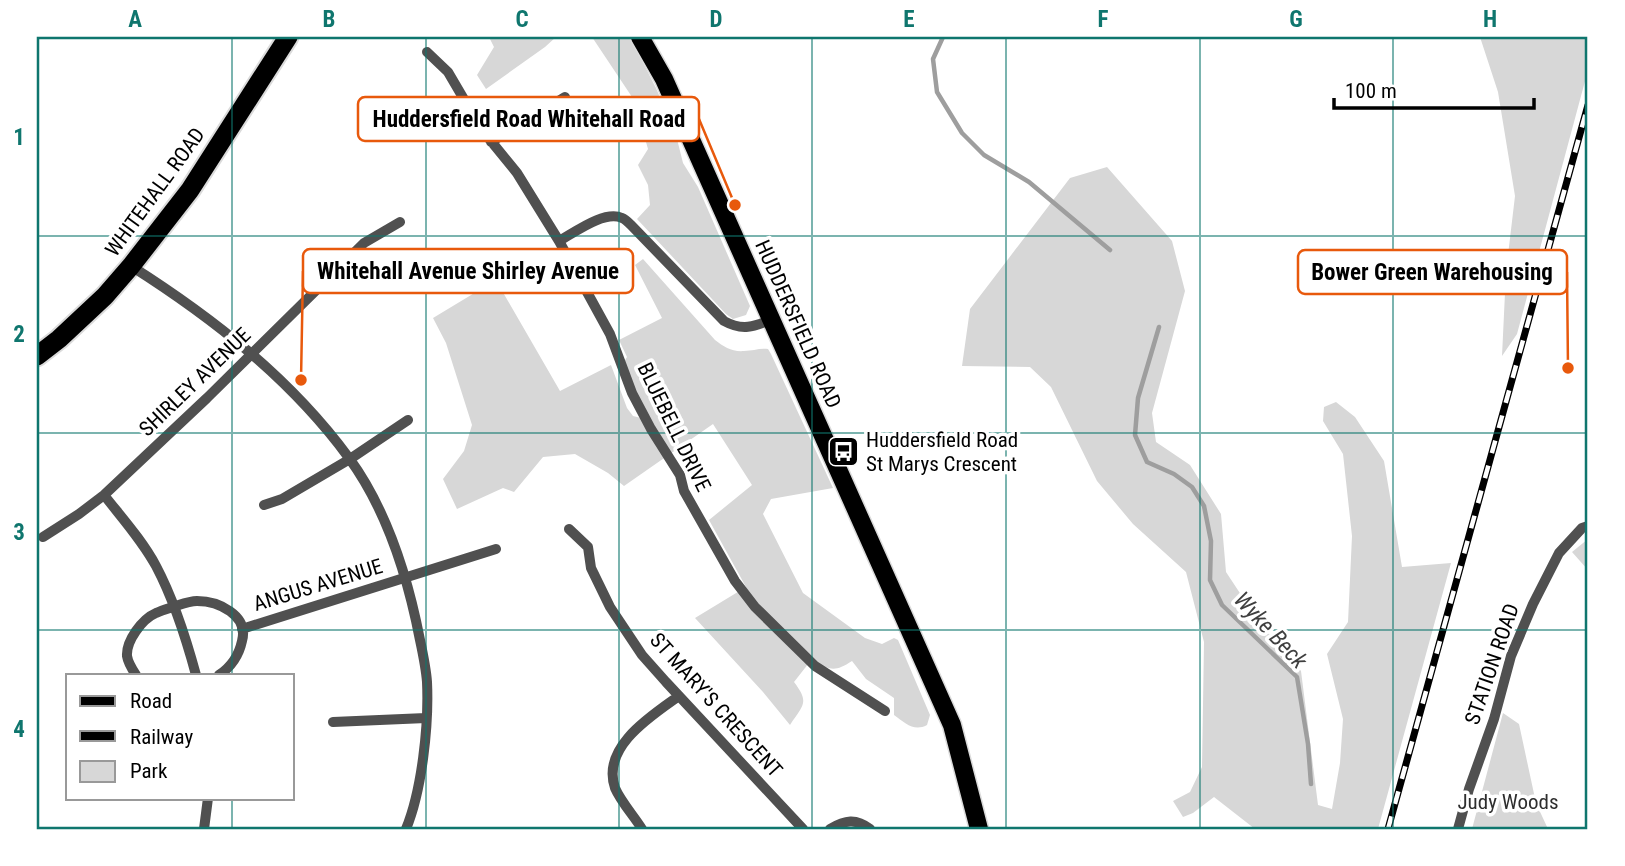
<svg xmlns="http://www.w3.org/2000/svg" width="1625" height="866" viewBox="0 0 1625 866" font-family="'Roboto Condensed',sans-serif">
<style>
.green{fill:#d7d7d7}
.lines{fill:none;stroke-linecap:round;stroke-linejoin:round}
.stream{stroke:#9e9e9e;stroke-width:4.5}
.primary-casing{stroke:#dbdbdb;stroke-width:21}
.highway-casing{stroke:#dbdbdb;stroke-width:23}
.street{stroke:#505050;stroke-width:10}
.primary{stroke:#000;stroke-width:18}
.highway{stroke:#000;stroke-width:19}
.rail-casing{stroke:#000;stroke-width:7}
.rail{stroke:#fff;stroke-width:4.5;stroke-dasharray:13;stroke-linecap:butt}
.grid{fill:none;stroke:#0f766e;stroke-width:2;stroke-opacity:0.55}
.labels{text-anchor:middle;stroke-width:7;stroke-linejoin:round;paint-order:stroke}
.street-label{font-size:21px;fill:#000;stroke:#fff}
.poi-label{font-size:21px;fill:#000;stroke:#fff;text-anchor:start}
.park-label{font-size:21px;fill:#2e2e2e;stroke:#fff}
.water-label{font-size:23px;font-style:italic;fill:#3f3f3f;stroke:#fff}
.leader{fill:none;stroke:#e8590c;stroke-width:2.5}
.callout-dot{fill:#e8590c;stroke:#fff;stroke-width:2.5}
.callout{fill:#fff;stroke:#e8590c;stroke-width:2.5}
.callout-label{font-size:23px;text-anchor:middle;font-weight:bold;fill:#000}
.neatline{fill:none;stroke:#0f766e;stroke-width:2.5}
.grid-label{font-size:23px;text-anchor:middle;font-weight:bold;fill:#0f766e}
</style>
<rect width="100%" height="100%" fill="#fff"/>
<path class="green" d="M489,37H556L545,47L486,89L477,75L494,47Z
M592,37H630L656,88L676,135L683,163L698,187L750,306L746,315L733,319L726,314L637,219L650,205L648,185L638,165L648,149L634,100Z
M1480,37H1588V70L1517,334L1502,356L1506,272L1515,196L1498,92Z
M1107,167L1172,241L1185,291L1152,413L1156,442L1190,465L1221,514L1226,572L1259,622L1301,671L1318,805L1332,809L1340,763L1343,719L1327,654L1348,622L1352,536L1343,454L1323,421L1324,407L1336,402L1355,417L1384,461L1402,567L1451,563L1378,829H1255L1214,797L1193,813L1183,817L1173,801L1190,792L1202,767L1204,642L1186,572L1133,524L1097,481L1051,387L1030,367L962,366L970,309L1070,178Z
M643,259L715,340C724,347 732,352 744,351C753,351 759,348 768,349L771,354L833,488L771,499L763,514L803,593L865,638L882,644L894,638L898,640L930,715L927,725C914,732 905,723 894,715V698L866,679L852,661C834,673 829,670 812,659L794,682C810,703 803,705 790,725L763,692L695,618L746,587L709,520L752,485L713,424L624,486L608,473L575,454L543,457L514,492L503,488L457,509L443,479L464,451L472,425L446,343L433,318L491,283L504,270L501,289L560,391L611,365L627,408L633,416L641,418L624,362L627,357L619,340L662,318L635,265Z
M1588,539V570L1572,552Z
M1503,713L1519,724L1536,803L1548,829H1472Z"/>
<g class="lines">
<path class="stream" d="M943,37L933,59L937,92L962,133L984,155L1029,182L1110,250
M1159,327L1138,398L1135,435L1147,462L1174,474L1192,487L1204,506L1211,541L1210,580L1222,605L1297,677L1308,744L1311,784"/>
<defs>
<path id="primary" d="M640,37L664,79L952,725L979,829"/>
<path id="highway" d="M37,356L59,339L105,296L131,266L190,190L288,37"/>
</defs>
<use href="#primary" class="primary-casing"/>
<use href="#highway" class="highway-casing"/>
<path class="street" d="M427,52L448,72L482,130L517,173L559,241L610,334L632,393L651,429L680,475L684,491L735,581L755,607L815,666L885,711
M491,142L565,97
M559,241C574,233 604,210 622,218C625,219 628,222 631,225L724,321C742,331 754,327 772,319
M131,266C213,318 291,379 349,458C387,510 408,578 420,640C423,654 426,668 427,682C429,725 422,790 406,829
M104,495C122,518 142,540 156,566C174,600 186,638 196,675
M264,505L282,499L350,459L408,420
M569,529L588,547L591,568L610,607L642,655L666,682L803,829
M43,537L79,514L104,495L207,398L364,243L400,222
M242,629L496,549
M136,675C132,669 128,663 127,656C126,641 142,619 156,613C162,610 170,608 176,606C182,604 190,601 197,601C218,601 249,615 242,641C239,655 231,667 219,675
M333,722L426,718
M204,829L208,798
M642,829C634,816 621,802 615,788C601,747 651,716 679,696
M830,829C845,820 856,818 870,829
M1458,829L1469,789L1494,719L1511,656L1533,604L1559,553L1582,528L1588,526"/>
<use href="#primary" class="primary"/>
<use href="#highway" class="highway"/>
<defs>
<path id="rail" d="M1388,829L1588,105"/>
</defs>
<use href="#rail" class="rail-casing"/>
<use href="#rail" class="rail"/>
</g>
<path class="grid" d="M232,37V675M426,37V829M619,37V829M812,37V829M1006,37V829M1200,37V829M1393,37V829M37,236H1588M37,433H1588M37,630H1588M232,798V829"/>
<defs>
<symbol id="bus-square" viewBox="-11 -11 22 22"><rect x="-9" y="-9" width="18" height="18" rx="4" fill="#000" stroke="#fff"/><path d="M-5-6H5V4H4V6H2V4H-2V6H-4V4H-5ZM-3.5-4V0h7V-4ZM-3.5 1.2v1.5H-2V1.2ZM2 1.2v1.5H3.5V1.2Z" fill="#fff"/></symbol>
</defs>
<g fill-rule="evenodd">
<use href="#bus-square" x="826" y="434" width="35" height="35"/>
</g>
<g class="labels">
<g class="street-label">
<text transform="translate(155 192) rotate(-54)" y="7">WHITEHALL ROAD</text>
<text transform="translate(798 324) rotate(66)" y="7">HUDDERSFIELD ROAD</text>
<text transform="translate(195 382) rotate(-44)" y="7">SHIRLEY AVENUE</text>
<text transform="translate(674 427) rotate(64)" y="7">BLUEBELL DRIVE</text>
<text transform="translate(318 585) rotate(-17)" y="7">ANGUS AVENUE</text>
<text transform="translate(1492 664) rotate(-71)" y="7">STATION ROAD</text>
<text transform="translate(716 705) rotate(48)" y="7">ST MARY'S CRESCENT</text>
</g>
<g class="poi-label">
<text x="866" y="447">Huddersfield Road<tspan x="866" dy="24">St Marys Crescent</tspan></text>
</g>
<g class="park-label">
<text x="1508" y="809">Judy Woods</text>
</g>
<g class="water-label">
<text transform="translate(1271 630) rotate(47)" y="8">Wyke Beck</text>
</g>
</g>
<path class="leader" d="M735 205L699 119M301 380L303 271M1568 368L1567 272"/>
<g class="callout-dot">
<circle cx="735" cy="205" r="7"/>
<circle cx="301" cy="380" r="7"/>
<circle cx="1568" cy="368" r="7"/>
</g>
<g class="callout">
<rect x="358" y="97" width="341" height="44" rx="7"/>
<rect x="303" y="249" width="330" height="44" rx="7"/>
<rect x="1298" y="250" width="269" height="44" rx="7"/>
</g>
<g class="callout-label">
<text x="529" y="127">Huddersfield Road Whitehall Road</text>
<text x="468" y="279">Whitehall Avenue Shirley Avenue</text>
<text x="1432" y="280">Bower Green Warehousing</text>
</g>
<rect width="1625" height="866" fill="none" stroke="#ffffff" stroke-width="77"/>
<rect x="66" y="674" width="228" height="126" fill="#ffffff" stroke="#999999" stroke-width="2"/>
<rect x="80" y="696" width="35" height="10" fill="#000000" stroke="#999999" stroke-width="2"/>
<text x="130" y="708" font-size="21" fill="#000000">Road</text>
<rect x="80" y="731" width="35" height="10" fill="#000000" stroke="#999999" stroke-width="2"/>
<text x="130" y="744" font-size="21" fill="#000000">Railway</text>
<rect x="80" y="761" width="35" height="21" fill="#d7d7d7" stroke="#999999" stroke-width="2"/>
<text x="130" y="778" font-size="21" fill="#000000">Park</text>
<path d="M1334 98v10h200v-10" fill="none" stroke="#000000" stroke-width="3.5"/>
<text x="1345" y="98" font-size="21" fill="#000000" stroke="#ffffff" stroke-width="5" paint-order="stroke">100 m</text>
<rect x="38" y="38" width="1548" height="790" class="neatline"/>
<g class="grid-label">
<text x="135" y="27">A</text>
<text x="329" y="27">B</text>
<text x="522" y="27">C</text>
<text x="716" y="27">D</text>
<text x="909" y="27">E</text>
<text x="1103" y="27">F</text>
<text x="1296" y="27">G</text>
<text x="1490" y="27">H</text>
<text x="19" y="145">1</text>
<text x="19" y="342">2</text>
<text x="19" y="540">3</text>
<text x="19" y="737">4</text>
</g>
</svg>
